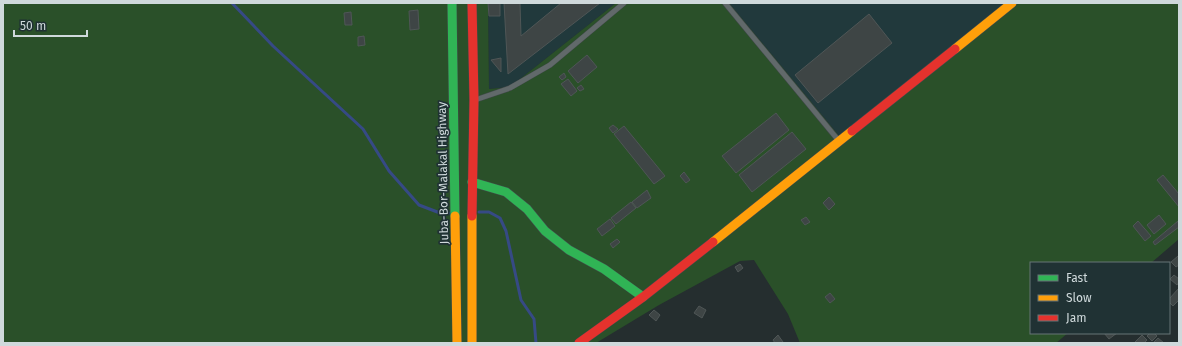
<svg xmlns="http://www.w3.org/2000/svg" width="1182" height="346" viewBox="0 0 1182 346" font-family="'Fira Sans',sans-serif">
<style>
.built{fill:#21393c}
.green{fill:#2a5029}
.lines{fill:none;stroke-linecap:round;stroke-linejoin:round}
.stream{stroke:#364a85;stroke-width:3}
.building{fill:#3e4545;stroke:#4f5656}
.lane-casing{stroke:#41494a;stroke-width:6}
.fast-casing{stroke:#41494a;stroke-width:10}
.slow-casing{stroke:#41494a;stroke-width:10}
.jam-casing{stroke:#41494a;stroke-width:10}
.lane{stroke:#61696a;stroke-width:5}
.fast{stroke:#30b455;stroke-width:9}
.slow{stroke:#ff9f0a;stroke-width:9}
.jam{stroke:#e5322d;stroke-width:9}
.labels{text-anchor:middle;stroke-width:3.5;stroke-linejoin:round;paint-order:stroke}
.street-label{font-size:12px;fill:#cfd9db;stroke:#203234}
</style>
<rect width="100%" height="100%" fill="#252e2f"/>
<path class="built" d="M488,3H616L510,87L489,89Z
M729,3H1005L840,137Z"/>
<path class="green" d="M3,3H488L489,89L510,87L616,3H729L840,137L1005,3H1179V239L1151,263H1031V333H1068L1056,343H800L788,314L754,260L740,261L659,305L596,343H3Z"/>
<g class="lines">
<path class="stream" d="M232,3L273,46L363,129L389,171L419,205L440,213H449
M479,212H489L500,218L506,231L521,300L534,319L536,343"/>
</g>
<path class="building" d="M488,3H500V16H489Z
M504,3H520L521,36L561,3H600L508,74Z
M418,10L419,29L410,30L409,11Z
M351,12L352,25H345L344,13Z
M869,14L892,43L818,103L795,75Z
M364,36L365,45L358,46V37Z
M587,55L597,67L578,83L568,71Z
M501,58V72L491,60Z
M564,73L566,77L562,80L559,77Z
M568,79L577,91L571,96L561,84Z
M581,85L584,89L580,91L577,88Z
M776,113L789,130L736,173L722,156Z
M613,125L618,129L613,133L609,128Z
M624,126L665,176L654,184L614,134Z
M792,132L806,149L752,192L739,175Z
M684,172L690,180L686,183L680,176Z
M1163,175L1179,194V207L1157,180Z
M647,190L651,198L637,208L632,202Z
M829,197L835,204L829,210L823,203Z
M631,202L636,208L616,224L611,218Z
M1159,215L1166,224L1154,234L1147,225Z
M806,217L810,222L805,225L801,220Z
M610,219L615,226L602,236L597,229Z
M1138,221L1151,236L1145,241L1133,226Z
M1178,221L1179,227L1155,245L1153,242Z
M617,239L620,242L613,248L610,244Z
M1178,256L1179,258V265L1176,267L1171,262Z
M740,264L743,268L738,272L735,267Z
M1174,275L1179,279V282L1177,285L1170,279Z
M1179,288V300L1173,306L1169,302V299Z
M830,293L835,299L830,303L825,297Z
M699,306L706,310L702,318L694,313Z
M654,310L660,315L656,321L649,315Z
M1104,333H1117L1109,339Z
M1150,333H1154L1157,336L1152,341L1147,336Z
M778,335L783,342L781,343H775L773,340Z
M1142,335L1147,340L1144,343H1134Z
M1158,338L1164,343H1153Z"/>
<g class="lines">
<defs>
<path id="lane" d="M725,3L839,141
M478,99L510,88L550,65L624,3"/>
<path id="fast" d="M452,3L455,216
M472,182L506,192L527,209L545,231L569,250L604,269L643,297"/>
<path id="slow" d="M955,49L1012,3
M455,216L457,343
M472,216V343
M713,242L852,131"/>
<path id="jam" d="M472,3L474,100L472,216
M852,131L955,49
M579,343L643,297L713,242"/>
</defs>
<use href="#lane" class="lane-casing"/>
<use href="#fast" class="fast-casing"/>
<use href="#slow" class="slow-casing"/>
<use href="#jam" class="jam-casing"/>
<use href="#lane" class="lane"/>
<use href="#fast" class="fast"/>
<use href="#slow" class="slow"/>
<use href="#jam" class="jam"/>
</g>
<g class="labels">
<g class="street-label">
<text transform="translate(443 173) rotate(-91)" y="4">Juba-Bor-Malakal Highway</text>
</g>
</g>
<rect width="1182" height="346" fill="none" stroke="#cfd9db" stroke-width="8"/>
<rect x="1030" y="262" width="140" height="72" fill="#203234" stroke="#667577"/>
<rect x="1038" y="275" width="20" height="6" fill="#30b455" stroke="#667577"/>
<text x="1066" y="282" font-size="12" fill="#cfd9db">Fast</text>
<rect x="1038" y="295" width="20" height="6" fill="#ff9f0a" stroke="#667577"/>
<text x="1066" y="302" font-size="12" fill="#cfd9db">Slow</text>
<rect x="1038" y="315" width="20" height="6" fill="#e5322d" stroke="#667577"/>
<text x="1066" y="322" font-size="12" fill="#cfd9db">Jam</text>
<path d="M14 30v6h73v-6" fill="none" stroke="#cfd9db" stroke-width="2"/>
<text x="20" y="30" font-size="12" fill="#cfd9db" stroke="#203234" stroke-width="3" paint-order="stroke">50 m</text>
</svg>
